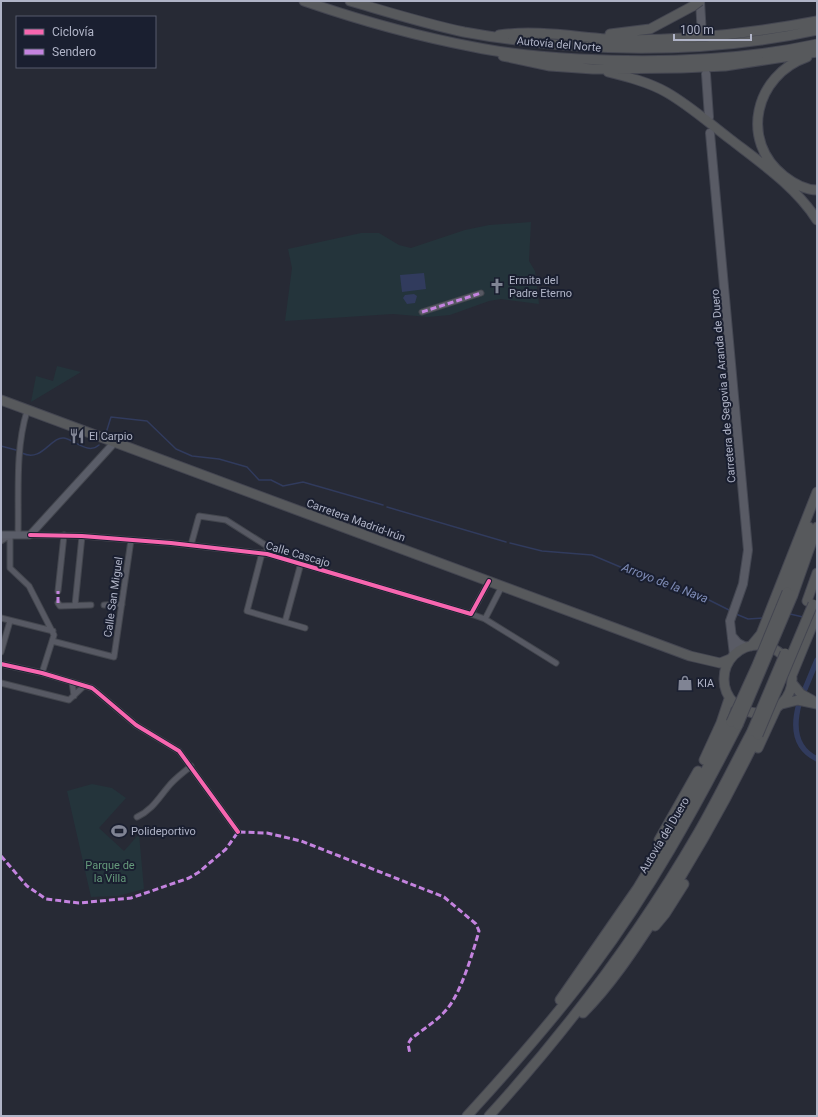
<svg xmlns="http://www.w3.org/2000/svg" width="818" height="1117" viewBox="0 0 818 1117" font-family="Roboto,sans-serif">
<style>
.green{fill:#24343b}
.water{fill:#313b5d}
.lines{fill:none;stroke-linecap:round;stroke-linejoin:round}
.stream{stroke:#313b5d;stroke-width:1.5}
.canal{stroke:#313b5d;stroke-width:5.5}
.street-casing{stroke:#43464e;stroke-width:7}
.secondary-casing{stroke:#43464e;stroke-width:9}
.primary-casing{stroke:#444752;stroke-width:10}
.highway-casing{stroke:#444651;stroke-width:11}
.street{stroke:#575963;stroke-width:5}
.secondary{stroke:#5a5d68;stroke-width:7}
.primary{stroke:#595b65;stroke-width:8}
.highway{stroke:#57595c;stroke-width:9}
.highway-bridge-casing{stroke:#444651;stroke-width:11;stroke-linecap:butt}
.highway-bridge{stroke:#57595c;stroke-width:9}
.quiet{stroke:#c483df;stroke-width:3;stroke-dasharray:6 3;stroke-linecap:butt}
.cycleway-casing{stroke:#1a1f30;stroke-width:6}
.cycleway{stroke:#f766af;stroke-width:4}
.labels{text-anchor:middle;stroke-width:4;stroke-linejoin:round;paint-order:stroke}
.street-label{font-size:11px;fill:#b0b4c7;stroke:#1a1f30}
.poi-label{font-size:11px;fill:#b0b4c7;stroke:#1a1f30;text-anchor:start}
.park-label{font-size:11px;fill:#659a7b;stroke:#1a1f30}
.water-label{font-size:12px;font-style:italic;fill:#7e8bb5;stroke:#1a1f30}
</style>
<rect width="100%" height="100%" fill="#272a35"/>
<path class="green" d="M531,222L529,261L535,271L539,304L501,299L489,301L450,315L428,317L393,314L285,321L292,268L288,249L361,233H379L399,245L411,248L465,230L489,225Z
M57,366L81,372L31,402L36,376L53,381Z
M92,784L112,788L126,798L99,828L124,851L139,834L144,889L118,896L91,897L67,791Z"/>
<path class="water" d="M424,273L426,289L402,292L400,275Z
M414,294L417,296L415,303L407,304L403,298L405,295Z"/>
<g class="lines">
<path class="stream" d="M106,433L111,417L147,421L176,449L192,456L219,459L247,467L259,480H271L283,486L303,482L383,505
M1,446L16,450
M22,453C42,463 51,436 64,438C75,440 88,455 99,445
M387,507L506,542
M510,543L542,551L592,555L670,588L709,600L731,611
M736,614L748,619L763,618
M790,614L803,617"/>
<path class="canal" d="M805,689L817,660
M799,704C793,726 794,748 817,759"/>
<defs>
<path id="street" d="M422,312L481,293
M10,535V568L29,586L54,635L42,673
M18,535C19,494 15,450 27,411
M30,535L82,536L171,543L267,554L471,614L489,581
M1,541L9,536
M191,545L199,516L226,520L267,546V554
M262,553L247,611L305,628
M58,591L64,535
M58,603L60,606L91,605
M75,605L82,536
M104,605L122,604
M471,614L485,619L502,586
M1,618L53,631
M485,619L556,663
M285,622L301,563
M52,641L114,657L131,540
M1,652L10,621
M1,664L42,673L92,688L97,692L136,725L179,751L238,832
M72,682L74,696
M1,683L69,700L84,686
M137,817C152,810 158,799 168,787C174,779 184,772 191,766"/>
<path id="secondary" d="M1,535H30L114,443"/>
<path id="primary" d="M700,1L702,35
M706,74L709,117
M710,133L748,550L743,584L730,621L734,655
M732,636L738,643L746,647"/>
<path id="highway" d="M304,1C359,20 416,36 474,47C508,54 544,57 579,59C658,63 739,61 817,44
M350,1C388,12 426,24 464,32C579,53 703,55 817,30
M610,34L650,29L693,6
M499,35C541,29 585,39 627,40C691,40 754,33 817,21
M503,56L550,66L593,69L681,68L725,66L817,52
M807,57C755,75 739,141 784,176C793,183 805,190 817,190
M608,72C628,77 648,82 666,92C689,105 709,123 730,139C761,163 796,187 817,220
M1,400L690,656L720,663L730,659
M787,592L809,527
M793,595L817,527
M807,601L817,573
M724 679a34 34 0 1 1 68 0a34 34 0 1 1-68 0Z
M751,646L761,634L817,492
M792,675L817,614
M792,683L801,694L812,700
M782,704L798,700L817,704
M758,748L776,709
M704,760L721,723L729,699
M659,840L698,771
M655,926L665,914L684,884
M560,1000L637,889L686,808L731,722
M583,1013C612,984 635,948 658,913C695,856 728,797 758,735
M467,1116C511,1068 554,1019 593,967C649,892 695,809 738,725
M489,1116C568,1029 639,935 698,833C717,800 734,765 752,731"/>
</defs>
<use href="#street" class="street-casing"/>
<use href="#secondary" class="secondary-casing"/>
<use href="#primary" class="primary-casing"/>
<use href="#highway" class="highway-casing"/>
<use href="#street" class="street"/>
<use href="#secondary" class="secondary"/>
<use href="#primary" class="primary"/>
<use href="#highway" class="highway"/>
<defs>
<path id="highway-bridge" d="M693,6L700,1
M731,722L757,665L787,592
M738,725L793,595
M752,731L785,653
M758,735L813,604"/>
</defs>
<use href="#highway-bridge" class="highway-bridge-casing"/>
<use href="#highway-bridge" class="highway-bridge"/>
<path class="quiet" d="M422,312L481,293
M58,603V591
M1,856L27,886L46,899L79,903L131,898L189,878L199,872L226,849L238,832L267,833L301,841L444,897L476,924L479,931C473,952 461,993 447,1009C437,1021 423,1029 411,1039L408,1044L410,1054"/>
<defs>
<path id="cycleway" d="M30,535L82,536L171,543L267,554L471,614L489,581
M1,664L42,673L92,688L97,692L136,725L179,751L238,832"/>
</defs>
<use href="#cycleway" class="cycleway-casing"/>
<use href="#cycleway" class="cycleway"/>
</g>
<defs>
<symbol id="church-bare" viewBox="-9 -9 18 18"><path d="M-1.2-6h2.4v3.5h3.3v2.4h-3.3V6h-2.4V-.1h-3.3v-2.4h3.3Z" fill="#808494" stroke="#1a1f30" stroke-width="2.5" paint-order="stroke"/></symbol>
<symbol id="restaurant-bare" viewBox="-9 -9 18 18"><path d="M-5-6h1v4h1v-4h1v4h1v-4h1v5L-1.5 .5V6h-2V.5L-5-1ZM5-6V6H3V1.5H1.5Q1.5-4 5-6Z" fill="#808494" stroke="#1a1f30" stroke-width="2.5" paint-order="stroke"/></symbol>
<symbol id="shop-bare" viewBox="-9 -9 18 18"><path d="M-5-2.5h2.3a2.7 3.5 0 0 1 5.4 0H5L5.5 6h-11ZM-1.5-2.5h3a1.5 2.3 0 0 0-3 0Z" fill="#808494" stroke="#1a1f30" stroke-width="2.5" paint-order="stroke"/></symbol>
<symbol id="stadium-bare" viewBox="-9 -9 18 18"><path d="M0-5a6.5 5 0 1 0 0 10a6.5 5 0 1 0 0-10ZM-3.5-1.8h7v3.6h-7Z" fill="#808494" stroke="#1a1f30" stroke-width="2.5" paint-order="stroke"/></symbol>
</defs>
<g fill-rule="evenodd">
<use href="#church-bare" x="486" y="275" width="22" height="22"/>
<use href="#restaurant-bare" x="66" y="425" width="22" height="22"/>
<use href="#shop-bare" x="674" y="672" width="22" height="22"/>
<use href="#stadium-bare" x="108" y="820" width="22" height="22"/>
</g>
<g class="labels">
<g class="street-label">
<text transform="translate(559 44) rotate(5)" y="4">Autovía del Norte</text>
<text transform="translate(723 386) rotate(-95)" y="4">Carretera de Segovia a Aranda de Duero</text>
<text transform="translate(356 520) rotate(20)" y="4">Carretera Madrid-Irún</text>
<text transform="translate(298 554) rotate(16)" y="4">Calle Cascajo</text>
<text transform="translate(113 597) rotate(-82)" y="4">Calle San Miguel</text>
<text transform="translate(664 835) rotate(-59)" y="4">Autovía del Duero</text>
</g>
<g class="poi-label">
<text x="509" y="284">Ermita del<tspan x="509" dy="13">Padre Eterno</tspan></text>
<text x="89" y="440">El Carpio</text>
<text x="697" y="687">KIA</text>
<text x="131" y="835">Polideportivo</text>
</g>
<g class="park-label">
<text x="110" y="869">Parque de<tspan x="110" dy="13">la Villa</tspan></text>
</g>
<g class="water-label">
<text transform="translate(665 583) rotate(21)" y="4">Arroyo de la Nava</text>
</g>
</g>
<rect width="818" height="1117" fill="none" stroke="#b0b4c7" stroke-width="4"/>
<rect x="16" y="16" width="140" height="52" fill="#1a1f30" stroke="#565b6c"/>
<rect x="24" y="29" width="20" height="6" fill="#f766af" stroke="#565b6c"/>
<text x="52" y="36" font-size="12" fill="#b0b4c7">Ciclovía</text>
<rect x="24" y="49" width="20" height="6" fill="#c483df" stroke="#565b6c"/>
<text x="52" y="56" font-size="12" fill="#b0b4c7">Sendero</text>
<path d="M674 34v6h77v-6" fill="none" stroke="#b0b4c7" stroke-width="2"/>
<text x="680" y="34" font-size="12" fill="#b0b4c7" stroke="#1a1f30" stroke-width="3" paint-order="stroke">100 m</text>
</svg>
